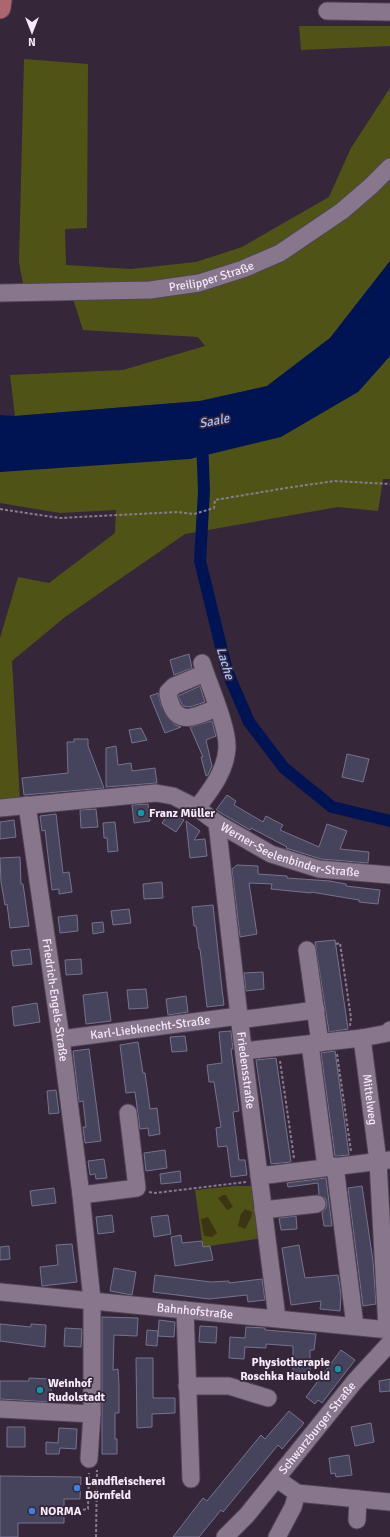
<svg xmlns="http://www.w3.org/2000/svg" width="390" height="1537" viewBox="0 0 390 1537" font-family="Signika,sans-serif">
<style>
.green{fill:#4f5416}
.sand{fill:#3d3414}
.water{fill:#001453}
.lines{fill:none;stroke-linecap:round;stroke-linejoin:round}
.canal{stroke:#001453;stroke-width:12}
.building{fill:#46435c;stroke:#76738e}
.minor-casing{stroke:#514455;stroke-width:19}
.major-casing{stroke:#514455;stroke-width:23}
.path{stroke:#897b8c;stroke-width:2;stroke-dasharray:3 2;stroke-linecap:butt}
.minor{stroke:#88768d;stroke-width:17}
.major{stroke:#ad666f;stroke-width:21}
.culture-dot{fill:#0f9aa8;stroke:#36263a;stroke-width:1.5}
.shop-dot{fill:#3f7fe0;stroke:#36263a;stroke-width:1.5}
.labels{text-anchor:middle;stroke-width:3.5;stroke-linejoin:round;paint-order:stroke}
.street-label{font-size:12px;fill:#f5ebf8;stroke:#36263a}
.poi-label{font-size:12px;font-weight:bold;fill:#f5ebf8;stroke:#36263a;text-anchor:start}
.water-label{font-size:13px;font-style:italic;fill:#a2c3fd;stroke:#36263a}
</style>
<rect width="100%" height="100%" fill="#36263a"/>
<path class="green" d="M299,26H390V46L301,50Z
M24,59L88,64L87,228L65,229L66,265L131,269L196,262L242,247L329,197L351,148L390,88V261L330,338L267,386L200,401L15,416L10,375L123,370L205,346L198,337L83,330L69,286L23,284L19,262Z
M390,356V479H383L378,511L338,507L185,534L65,617L12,661L20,801L0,805V638L18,577L49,583L115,533L116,510L60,513L0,503V472L14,470L358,392Z
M234,1186H253L262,1238L203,1247L195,1190Z"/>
<path class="sand" d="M223,1195H226L233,1207L227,1210L218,1198Z
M245,1209L252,1212L251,1218L245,1229L238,1226L241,1214Z
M208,1217L217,1233L212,1237L204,1236L201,1219Z"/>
<path class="water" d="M390,261V356L358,392L281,437L190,459L0,472V415L15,416L200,401L267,386L330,338Z"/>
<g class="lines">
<path class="canal" d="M202,439L204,491L200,561L227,671L249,722L284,768L332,807L390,821"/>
</g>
<path class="building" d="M189,654L192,668L174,675L170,660Z
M200,686L205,702L190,707L183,706L178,696Z
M158,693L161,705L168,718L175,725L181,727L165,733L150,696Z
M212,721L216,736L206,740L212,766L208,775L206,776L201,757H203L190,727Z
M141,728L147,740L132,743L129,730Z
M74,739H88V746L104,788L24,795L22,778L68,773L67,742H74Z
M116,746L118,765L131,763L132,771L155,768L157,783L106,787V748Z
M347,754L369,759L363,782L342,777Z
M227,795L236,801L234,805L263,822L266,816L283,825L280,830L319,847L327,824L347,831L340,849L369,852L368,863L321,859L286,848L287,847L251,828L250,830L216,810Z
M148,804L150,821L134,823L132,805Z
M96,809L98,827L81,828L80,810Z
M170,811L184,820L176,832L162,823Z
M56,814L63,873L69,872L72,892L59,894V889L52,890L45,830L42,831L40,816Z
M14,820L16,837L0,839V822Z
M186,821L200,831L194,840L205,839L207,856L190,858Z
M115,822L118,851L108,852L107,838H104L103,823Z
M20,857L21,884H23L29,926L10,928L7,904L5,905L1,882L0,858Z
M237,865L258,866V874L287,876V878L330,881L346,884V886L380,890L378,904L359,902V900L311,892V893L271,889L272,884L249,883L257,934L240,937L232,869Z
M162,882L163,898L144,899L143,884Z
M213,905L222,989L224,1005L207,1007L200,949H199L196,926H194L192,907Z
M129,909L131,923L113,925L111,911Z
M77,915L78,931L60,933L58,917Z
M103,922L104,932L93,934L92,923Z
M335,940L348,1029L329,1032L315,942Z
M30,949L32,964L13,966L11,951Z
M81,959L82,974L66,975L65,960Z
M263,972L264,989L246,991L244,973Z
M146,989L148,1008L129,1009L127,990Z
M107,992L111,1021L86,1024L83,995Z
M186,996L188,1012L168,1015L166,999Z
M37,1003L40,1022L14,1026L12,1007Z
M231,1031L233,1049H231L239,1111L233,1112L239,1160H245L247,1175L231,1177L227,1146L218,1147L216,1128L221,1127L214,1082H209L207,1065L222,1063L219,1032Z
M185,1036L187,1051L172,1052L170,1037Z
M138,1042L143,1073H145L150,1109L157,1108L160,1134L149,1136L148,1128L140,1129L135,1092L126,1093L120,1045Z
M89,1049L101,1141L85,1143L83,1127H86L83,1101L79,1102L73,1051Z
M335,1051L349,1155L337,1156H335L321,1053Z
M276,1058L291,1162L271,1164L256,1060Z
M56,1090L59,1113L49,1114L47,1091Z
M165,1150L167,1168L146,1171L144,1153Z
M104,1159L107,1178L96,1179L95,1174L90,1175L88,1161Z
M180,1171L181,1182L161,1184L160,1174Z
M326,1178L332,1226H324L322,1213L326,1208L327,1203L325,1198L319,1195L318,1183L288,1187L287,1183Z
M362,1186L373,1261L376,1304L363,1306L348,1188Z
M54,1188L56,1203L32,1206L30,1191Z
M112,1215L114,1232L98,1234L96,1217Z
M168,1215L171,1234L154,1237L151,1217Z
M296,1216L297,1229L281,1230L279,1218Z
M181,1235L182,1243L202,1241L203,1247L210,1246L213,1260L175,1266L171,1237Z
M72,1244L77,1282L42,1286L40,1267L58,1265L56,1245Z
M299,1245L305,1278L338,1275L341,1295L340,1311L320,1309L321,1301L291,1305L282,1248Z
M9,1246L10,1259L0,1260V1247Z
M114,1268L136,1272L132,1295L110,1291Z
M155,1275L211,1282L229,1281V1283L262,1279L265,1300L248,1302L247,1295L209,1299L153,1292Z
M102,1317L138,1318L137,1336L114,1335L113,1370L118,1369L119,1385V1413H115V1439H117V1454H102Z
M159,1320L175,1322L174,1337L158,1336Z
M0,1324L31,1327V1324L46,1325L45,1347L0,1341Z
M200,1326L217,1327L216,1343L199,1342Z
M246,1327L265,1328V1330L316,1334L314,1350H310V1376H293V1346L266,1344V1348L245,1347L244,1359L229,1358L230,1337L245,1338Z
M65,1328L82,1329L81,1347L64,1346Z
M147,1330L158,1331L157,1346L146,1345Z
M341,1350L355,1360L322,1403L318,1400L315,1404L306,1397Z
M136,1358H153V1398H175V1413L152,1414V1427L137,1428Z
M29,1378L51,1379V1402L0,1399V1381H29Z
M390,1379V1391L380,1392L379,1381Z
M289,1411L304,1423L282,1449L278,1445L223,1512L221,1510L199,1537H173L203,1498L207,1501L261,1435L265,1439Z
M371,1423L374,1442L355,1446L351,1427Z
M7,1427H25V1447H7Z
M59,1428L77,1429L76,1449L60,1448L59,1454H46V1442L58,1443Z
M349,1455L352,1475L336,1477L335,1473L331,1474L329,1458Z
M0,1476L81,1477L80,1499H64V1523H18V1537H0Z"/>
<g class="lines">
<defs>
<g id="minor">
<path d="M327,11L390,12"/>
<path id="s1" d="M0,293L150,290L199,283L243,269L280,253L342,211L371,186L390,167"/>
<path d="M205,673L174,686L168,692C168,698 170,702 172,707C181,727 202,713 217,708"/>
<path id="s2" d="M27,805L61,1039L81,1195L92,1300V1414L89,1459"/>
<path id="s3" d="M0,808L156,793L173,796L197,808L217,823L271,854L319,869L390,875"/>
<path d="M197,808C210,791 226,771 227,748C228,727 209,685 202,663"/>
<path id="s4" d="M217,823L239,1016L277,1318"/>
<path d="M307,950L320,1043"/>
<path id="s5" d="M362,1038L378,1161L387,1329"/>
<path id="s6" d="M61,1039L239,1016L246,1019L316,1010"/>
<path d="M310,1044L326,1167"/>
<path d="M244,1051L362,1038L388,1033L390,1030"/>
<path d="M335,1166L355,1326"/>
<path d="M259,1176L390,1160"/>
<path d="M81,1195L137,1188L128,1113"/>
<path d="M263,1210L317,1204"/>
<path id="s7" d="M0,1292L390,1330"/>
<path d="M185,1310L191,1479"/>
<path d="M187,1386H229L268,1398"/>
<path d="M0,1409L92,1414"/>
<path d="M277,1479L297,1493L390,1502"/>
<path d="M357,1520L358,1499"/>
<path id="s8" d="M225,1537L247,1515L355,1381L390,1343"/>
<path d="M277,1537L293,1507L297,1493"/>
</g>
<path id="major" d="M0,8L1,0"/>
</defs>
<use href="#minor" class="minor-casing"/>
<use href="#major" class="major-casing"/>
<path class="path" d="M0,509L60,518L178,512L194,514L214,508L215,500L286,488L334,481L390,484
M336,944L340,943L351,1018L350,1026
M337,1054L351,1151
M280,1061L294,1158
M149,1192L155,1193L246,1182
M73,1511L88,1509L89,1473
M96,1537L97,1470"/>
<use href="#minor" class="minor"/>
<use href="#major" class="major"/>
</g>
<g class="culture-dot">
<circle cx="141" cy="813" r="4"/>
<circle cx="338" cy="1369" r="4"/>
<circle cx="40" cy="1390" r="4"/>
</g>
<g class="shop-dot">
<circle cx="77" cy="1488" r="4"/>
<circle cx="32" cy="1511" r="4"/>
</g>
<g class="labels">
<g class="street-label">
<text dy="4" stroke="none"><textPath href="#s1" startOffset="213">Preilipper Straße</textPath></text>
<text dy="4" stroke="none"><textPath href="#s3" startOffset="305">Werner-Seelenbinder-Straße</textPath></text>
<text dy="4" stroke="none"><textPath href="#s2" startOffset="197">Friedrich-Engels-Straße</textPath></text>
<text dy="4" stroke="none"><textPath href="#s6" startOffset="90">Karl-Liebknecht-Straße</textPath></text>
<text dy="4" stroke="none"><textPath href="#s4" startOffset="249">Friedensstraße</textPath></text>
<text dy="4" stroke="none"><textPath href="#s5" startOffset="62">Mittelweg</textPath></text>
<text dy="4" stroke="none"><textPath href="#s7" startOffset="196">Bahnhofstraße</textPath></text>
<text dy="4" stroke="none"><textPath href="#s8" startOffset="143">Schwarzburger Straße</textPath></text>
</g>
<g class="poi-label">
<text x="149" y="817">Franz Müller</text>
<text x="330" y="1366" text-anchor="end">Physiotherapie<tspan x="330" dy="14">Roschka Haubold</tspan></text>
<text x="48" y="1387">Weinhof<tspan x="48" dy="14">Rudolstadt</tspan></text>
<text x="85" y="1485">Landfleischerei<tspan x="85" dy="14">Dörnfeld</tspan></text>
<text x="40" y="1515">NORMA</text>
</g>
<g class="water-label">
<text transform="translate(214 420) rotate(-11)" y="5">Saale</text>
<text transform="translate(226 663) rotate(73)" y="5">Lache</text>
</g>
</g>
<g transform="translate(32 32) rotate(180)" stroke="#36263a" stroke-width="3" paint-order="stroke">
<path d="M0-3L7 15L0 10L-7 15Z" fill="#f5ebf8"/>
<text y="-6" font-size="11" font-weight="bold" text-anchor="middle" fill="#f5ebf8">N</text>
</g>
</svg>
